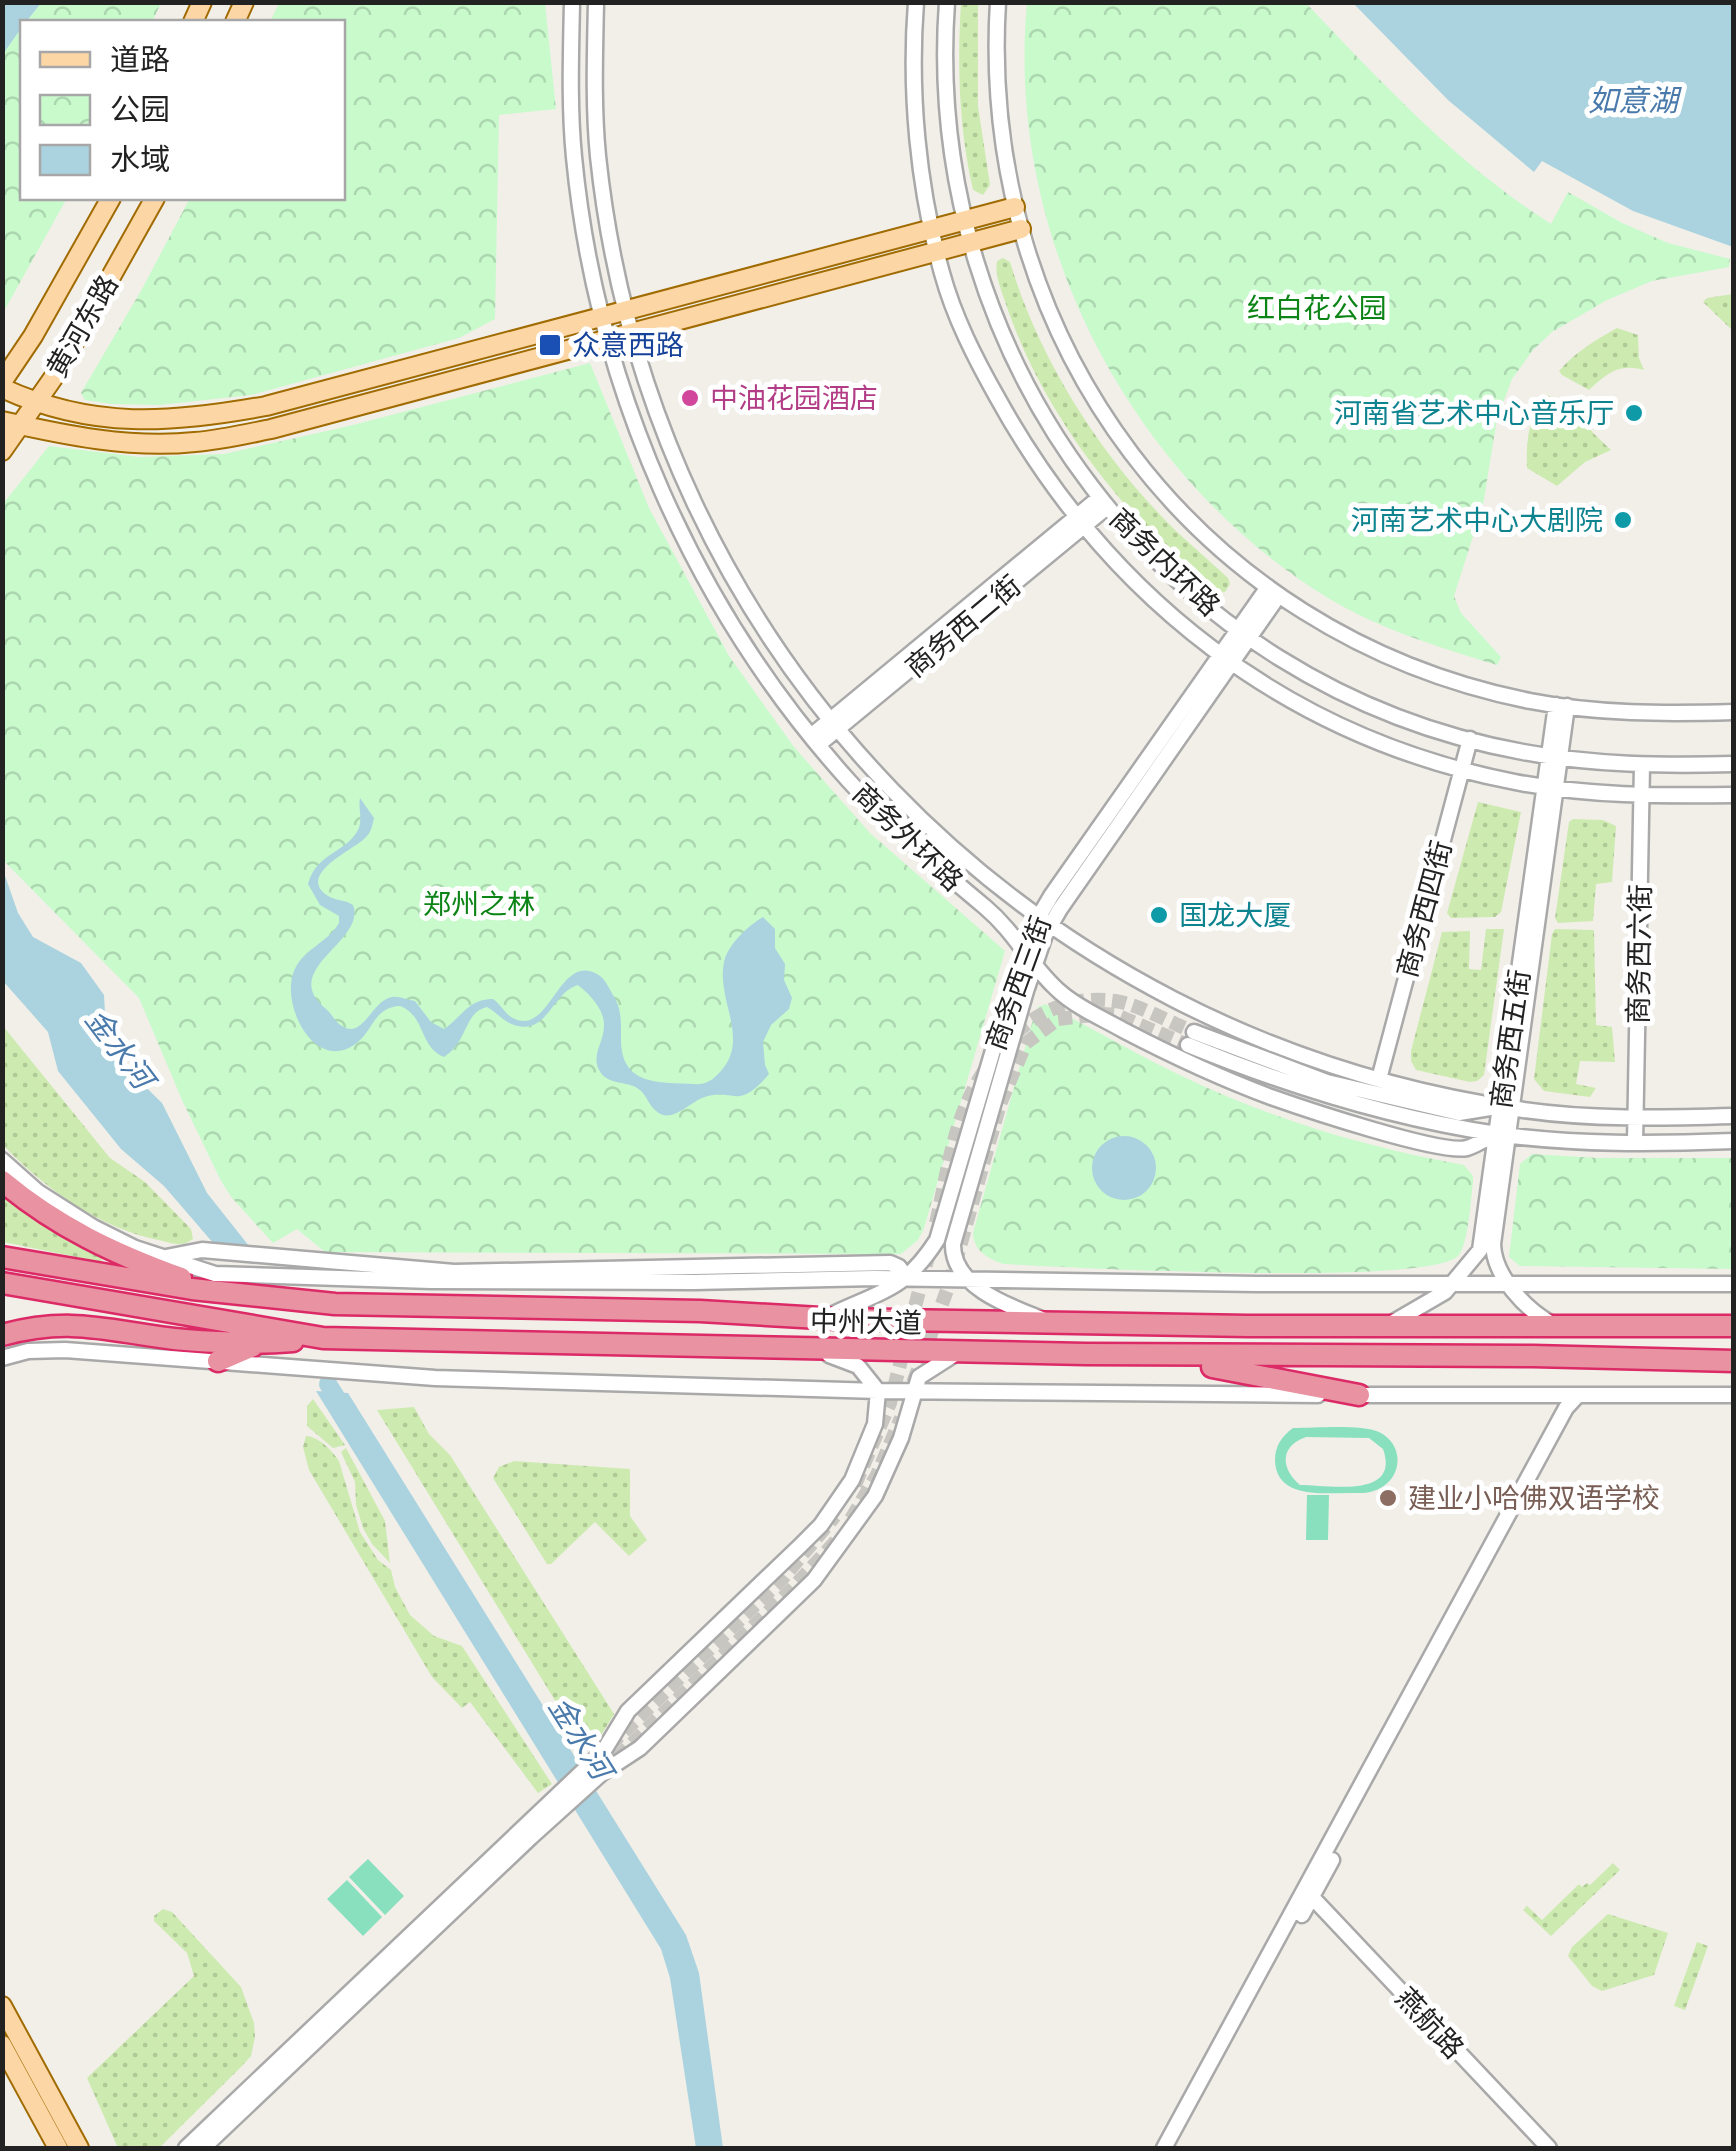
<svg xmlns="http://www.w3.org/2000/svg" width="1736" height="2151" viewBox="0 0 1736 2151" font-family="'PT Sans Narrow','Noto Sans SC',sans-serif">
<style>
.grass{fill:url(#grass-dots)}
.park{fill:url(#park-crowns)}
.pitch{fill:#88e0be;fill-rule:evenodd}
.water{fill:#aad3df}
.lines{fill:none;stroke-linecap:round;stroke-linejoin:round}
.river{stroke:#aad3df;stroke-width:18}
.minor-tunnel{stroke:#c8c6c1;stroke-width:14;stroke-dasharray:14 7;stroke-linecap:butt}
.minor-casing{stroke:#a9a9a9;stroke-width:19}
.major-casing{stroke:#a06b00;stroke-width:22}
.highway-casing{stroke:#dc2a67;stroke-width:25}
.minor{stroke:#fff;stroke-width:14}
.major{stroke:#fcd6a4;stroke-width:18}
.highway{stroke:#e892a2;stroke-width:20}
.transit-dot{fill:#1a4fb4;stroke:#fff;stroke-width:4}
.hotel-dot{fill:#d1479c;stroke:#fff;stroke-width:4}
.culture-dot{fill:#0f9aa8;stroke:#fff;stroke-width:4}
.education-dot{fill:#8d6e63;stroke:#fff;stroke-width:4}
.labels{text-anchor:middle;stroke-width:10;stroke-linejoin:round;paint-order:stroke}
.park-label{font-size:28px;fill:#0c8416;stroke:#fff}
.street-label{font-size:28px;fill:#222;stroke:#fff}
.transit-label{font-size:28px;fill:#164399;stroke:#fff;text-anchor:start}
.hotel-label{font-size:28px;fill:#b23c85;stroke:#fff;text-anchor:start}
.culture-label{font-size:28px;fill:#0d838f;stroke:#fff;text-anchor:end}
.education-label{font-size:28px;fill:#785e54;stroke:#fff;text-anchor:start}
.water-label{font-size:30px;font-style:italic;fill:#4a7aab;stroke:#fff}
</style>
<defs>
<pattern id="grass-dots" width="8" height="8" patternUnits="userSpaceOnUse" patternTransform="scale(2.5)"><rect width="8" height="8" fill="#cdebb0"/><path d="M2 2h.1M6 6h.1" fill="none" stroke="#b0c997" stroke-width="1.8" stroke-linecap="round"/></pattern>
<pattern id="park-crowns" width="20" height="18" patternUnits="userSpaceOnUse" patternTransform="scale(2.5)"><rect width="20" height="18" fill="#c8facc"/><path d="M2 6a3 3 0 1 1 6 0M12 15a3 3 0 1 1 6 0" fill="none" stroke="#acd6af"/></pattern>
</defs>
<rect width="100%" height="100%" fill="#f2efe9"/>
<path class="grass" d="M961,3H978V106L990,185L983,195L973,190C959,129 957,65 961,3Z
M1003,258L1010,262C1040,362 1102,458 1176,531C1193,547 1211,562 1228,578L1230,584L1225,592L1215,594C1127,517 1049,424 1009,313C1004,296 994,278 997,261Z
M1733,294H1734L1733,331L1703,302L1707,298Z
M1617,328L1638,335L1639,358L1644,370C1619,363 1607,373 1589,390L1562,375L1559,371C1575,352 1596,340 1617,328Z
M1545,394L1577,409L1593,433L1611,450L1585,462L1557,486L1527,468C1526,443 1529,413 1545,394Z
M1478,802L1521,812L1501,912L1495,917L1451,918L1447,913Z
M1573,819L1603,820L1616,826L1612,882L1596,884L1593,921L1558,923L1555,918L1569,822Z
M1486,929H1504L1484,1075L1477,1081L1470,1082L1416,1070L1411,1061V1051L1442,932L1470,931L1469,969L1481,970Z
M1555,929L1594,930L1596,1025L1612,1027L1615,1062L1580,1061L1576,1084L1596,1088L1590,1097L1544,1091L1534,1079L1552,934Z
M3,1026L110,1158L145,1182L191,1229L193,1239C182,1247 175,1244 163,1241C102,1230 45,1189 3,1145Z
M2,1190L45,1223L103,1258L101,1262L3,1242Z
M313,1399L345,1445L333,1448L307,1426V1406Z
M414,1407L429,1434L450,1455L614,1714L600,1737L586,1751L377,1410Z
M306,1436C320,1437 332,1451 339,1461L360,1532L378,1560L391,1570L395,1587L410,1615L434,1636L462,1646L552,1784L538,1793L470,1702L462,1708L432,1677L309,1470L303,1447Z
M346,1448L385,1521L390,1563L372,1544L363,1528L356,1505L355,1482L341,1452Z
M514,1461L630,1469V1516L647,1540L629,1556L595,1522L551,1564H547L493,1478L499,1467Z
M1613,1863L1620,1870L1551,1936L1523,1910L1527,1906L1542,1920L1579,1884L1582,1887L1587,1883L1590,1885Z
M163,1909L172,1912L241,1987L254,2023L255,2037L251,2056L241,2067L159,2148H118L87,2078L194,1976L187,1953L154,1921V1916Z
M1608,1914L1668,1933L1654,1975L1602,1991L1592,1986L1568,1956L1572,1947Z
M1697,1942L1708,1946L1685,2010L1674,2006Z"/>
<path class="park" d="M41,3H161L152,22H26Z
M279,3H545L556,109L499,115L495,319L459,338L251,395L160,405L111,404L85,400L81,393L142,289L190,198H342V22H270Z
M1027,3H1306C1382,83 1457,164 1551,224L1568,192L1622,223L1668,243L1730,259L1729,267L1652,281L1607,300L1552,332L1533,350L1512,379L1497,419L1483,505L1454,596L1461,613L1501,657L1497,665C1439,647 1381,630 1328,598C1128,475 1005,235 1027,3Z
M22,27V198H67L3,313L2,54Z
M590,363L649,508L729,656L794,747L870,833L1005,951L924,1228L918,1240L901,1254L325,1252L297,1229L273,1243L232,1198L221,1181L182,1100L139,998L3,860V504L49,446L139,457L224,454L349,426Z
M1045,1004C1097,1031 1148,1061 1201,1085C1284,1123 1374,1149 1464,1165L1473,1176V1182C1471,1197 1468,1247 1458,1256C1425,1287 1066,1267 1003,1264C987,1258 974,1251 973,1233L1034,1016L1038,1007Z
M1532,1154L1599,1158H1733V1269L1520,1266L1509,1257L1520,1164Z"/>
<path class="pitch" d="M1293,1428C1314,1428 1362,1424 1379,1432C1411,1448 1400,1494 1358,1493C1329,1492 1276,1502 1275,1460C1275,1446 1282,1436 1293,1428ZM1306,1437L1369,1438L1383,1449C1401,1499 1327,1485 1300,1485C1280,1468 1280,1446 1306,1437Z
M1307,1495H1329L1328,1540H1306Z
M368,1859L404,1896L385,1915L349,1877Z
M347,1880L382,1917L363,1936L327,1899Z"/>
<path class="water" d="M3,2L41,3L26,22H22V27L3,54Z
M1353,3H1733V247L1633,211L1542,161L1534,172L1448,100Z
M360,798L374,818C372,827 371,833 364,839C353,850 293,876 330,897C338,901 346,900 353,905C367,942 277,969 326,1009C332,1014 335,1022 342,1026C363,1040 372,1000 392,997C398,996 408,1000 415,1001L431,1022L444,1029C462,1017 468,999 493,999C501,1004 505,1015 515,1019C551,1035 560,948 600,976C605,979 610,990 613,995C622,1009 621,1023 621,1039C621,1086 658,1082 693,1084C705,1085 712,1081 720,1072C751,1039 716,1001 724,962C728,944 748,926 763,917L775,929V948L785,964L784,980L792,998L789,1009L771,1025L763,1042L765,1065L769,1074C736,1113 734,1086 702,1098C686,1105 670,1125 655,1110C649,1105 647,1097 641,1091C630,1080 610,1086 601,1073C582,1046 632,1029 578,985C552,992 548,1036 514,1025C504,1022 496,1012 487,1007C464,1012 468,1042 444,1057C419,1047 426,1016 400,1006C373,1007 373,1033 354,1045C315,1071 282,1008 293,974C300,950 327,944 339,923V916L320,905L308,884C317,852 346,853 358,830C363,820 358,808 360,798Z
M2,867L18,913L33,937L81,963L104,995L107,1049L162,1103L207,1193L249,1246L214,1244L164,1186L121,1149L58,1071L48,1032L3,981Z
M1092 1168a32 32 0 1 1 64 0a32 32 0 1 1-64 0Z
M316,1391L348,1393L686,1935L699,1973L723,2148H696L670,1978L661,1949Z"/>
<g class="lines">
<path class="river" d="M328,1384L345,1411"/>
<path class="minor-tunnel" d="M936,1223C945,1184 951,1139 967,1103C993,1043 1045,991 1115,1001C1138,1004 1171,1023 1194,1032
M913,1383L950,1282L1000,1104L1026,1043L1058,1019L1102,1014L1116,1015L1188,1045
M855,1485L890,1403L930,1249
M851,1519L877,1475L901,1418
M609,1746L782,1579L835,1516
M617,1758L792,1589L836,1541"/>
<defs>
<path id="minor" d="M572,2C571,54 569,106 574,157C596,386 694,609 848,780C890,827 937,867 985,907C1017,934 1030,966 1060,992C1078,1008 1102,1018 1123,1030C1171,1055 1220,1078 1271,1097C1302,1108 1442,1155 1467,1148C1477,1145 1487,1138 1496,1133
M596,2C595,53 593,105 598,156C650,650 1026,1037 1517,1109C1588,1120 1662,1118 1734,1116
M916,2C909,92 918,187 942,273C954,317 975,358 997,397C1108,598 1287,738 1515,782C1587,796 1660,796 1734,795
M947,2C921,360 1168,688 1523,752C1593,765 1663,766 1734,764
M998,2C977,339 1197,635 1530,701C1597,714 1665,714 1734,712
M811,736L1099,498
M818,745L1107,507
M1194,1032L1327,1082L1459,1113L1490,1108
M1188,1045C1288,1086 1390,1118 1497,1134C1575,1145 1655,1144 1734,1141
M1379,1079L1470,739
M1635,1143L1642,765
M2,1160L38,1192L93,1227L135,1248L215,1274L431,1281L694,1282L875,1278L1257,1284H1734
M166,1257L202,1250L454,1272L890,1263L899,1267L907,1278
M827,1317C879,1291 903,1293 937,1240L1012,986L1031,930L1051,896L1268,587
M1042,1319C1008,1306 952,1286 953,1244L1026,991L1045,935L1060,909L1279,595
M1390,1324L1445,1292L1480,1250L1556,705
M1552,1324C1525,1309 1494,1276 1493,1244L1567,706
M2,1358L28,1351L65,1350L435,1378L878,1391L1318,1395
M1354,1395H1734
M1312,1897L1549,2148
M1302,1915L1332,1860
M186,2148L603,1752L628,1711L800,1546L821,1525L852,1480L875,1424L878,1391L858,1366L829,1355
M203,2148L531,1837L602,1773L640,1748L814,1580L875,1496L901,1438L919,1377L955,1354
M1164,2148L1566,1408L1578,1395"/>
<path id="major" d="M193,22L202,2
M235,22L244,2
M2,382L33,336L111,198
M2,388C93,430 171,423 266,406L1015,207
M2,421C64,435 131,449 195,442C220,440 246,434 271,429L1021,229
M2,451L58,371L155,198
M2,2006L79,2148
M2,2045L58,2148"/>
<path id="highway" d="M2,1181C57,1227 115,1254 181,1278
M2,1257L192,1289L335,1304L700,1311L837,1319L1248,1326H1734
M2,1283L323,1338L1085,1354L1533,1356L1734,1361
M2,1335C76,1315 113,1333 185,1340C221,1343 257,1344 293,1341
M218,1361L253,1346
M1212,1367L1359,1395"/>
</defs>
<use href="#minor" class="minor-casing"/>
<use href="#major" class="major-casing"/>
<use href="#highway" class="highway-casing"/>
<use href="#minor" class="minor"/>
<use href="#major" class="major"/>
<use href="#highway" class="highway"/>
</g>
<rect class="transit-dot" x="538" y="333" width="24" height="24" rx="5"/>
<circle class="hotel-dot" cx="690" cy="398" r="10"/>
<g class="culture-dot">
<circle cx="1634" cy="413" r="10"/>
<circle cx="1623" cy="520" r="10"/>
<circle cx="1159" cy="915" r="10"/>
</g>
<circle class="education-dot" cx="1388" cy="1498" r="10"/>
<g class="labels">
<g class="park-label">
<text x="1317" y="318">红白花公园</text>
<text x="479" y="914">郑州之林</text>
</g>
<g class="street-label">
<text transform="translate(82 326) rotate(-60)" y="10">黄河东路</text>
<text transform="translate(1165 562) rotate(44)" y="10">商务内环路</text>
<text transform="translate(963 626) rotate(-40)" y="10">商务西二街</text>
<text transform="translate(908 837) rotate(44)" y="10">商务外环路</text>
<text transform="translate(1424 909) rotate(-75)" y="10">商务西四街</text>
<text transform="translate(1639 954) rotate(-89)" y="10">商务西六街</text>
<text transform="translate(1018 983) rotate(-70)" y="10">商务西三街</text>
<text transform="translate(1510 1039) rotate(-82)" y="10">商务西五街</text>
<text transform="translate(866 1322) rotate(1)" y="10">中州大道</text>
<text transform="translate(1430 2023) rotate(47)" y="10">燕航路</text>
</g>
<g class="transit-label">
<text x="572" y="355">众意西路</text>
</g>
<g class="hotel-label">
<text x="710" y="408">中油花园酒店</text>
</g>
<g class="culture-label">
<text x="1614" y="423">河南省艺术中心音乐厅</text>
<text x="1603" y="530">河南艺术中心大剧院</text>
<text x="1179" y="925" text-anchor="start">国龙大厦</text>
</g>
<g class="education-label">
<text x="1408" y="1508">建业小哈佛双语学校</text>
</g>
<g class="water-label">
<text x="1633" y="111">如意湖</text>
<text transform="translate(119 1049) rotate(53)" y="10">金水河</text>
<text transform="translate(580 1738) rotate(58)" y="10">金水河</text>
</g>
</g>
<rect width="1736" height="2151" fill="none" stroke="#222222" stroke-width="10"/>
<rect x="20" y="20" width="325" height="180" fill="#ffffff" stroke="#a7a7a7" stroke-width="2.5"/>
<rect x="40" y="52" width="50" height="15" fill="#fcd6a4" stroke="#a7a7a7" stroke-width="2.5"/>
<text x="110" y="70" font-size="30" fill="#222222">道路</text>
<rect x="40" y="95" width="50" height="30" fill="url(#park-crowns)" stroke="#a7a7a7" stroke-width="2.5"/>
<text x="110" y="120" font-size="30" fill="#222222">公园</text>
<rect x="40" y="145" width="50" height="30" fill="#aad3df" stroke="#a7a7a7" stroke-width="2.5"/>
<text x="110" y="170" font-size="30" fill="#222222">水域</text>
</svg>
